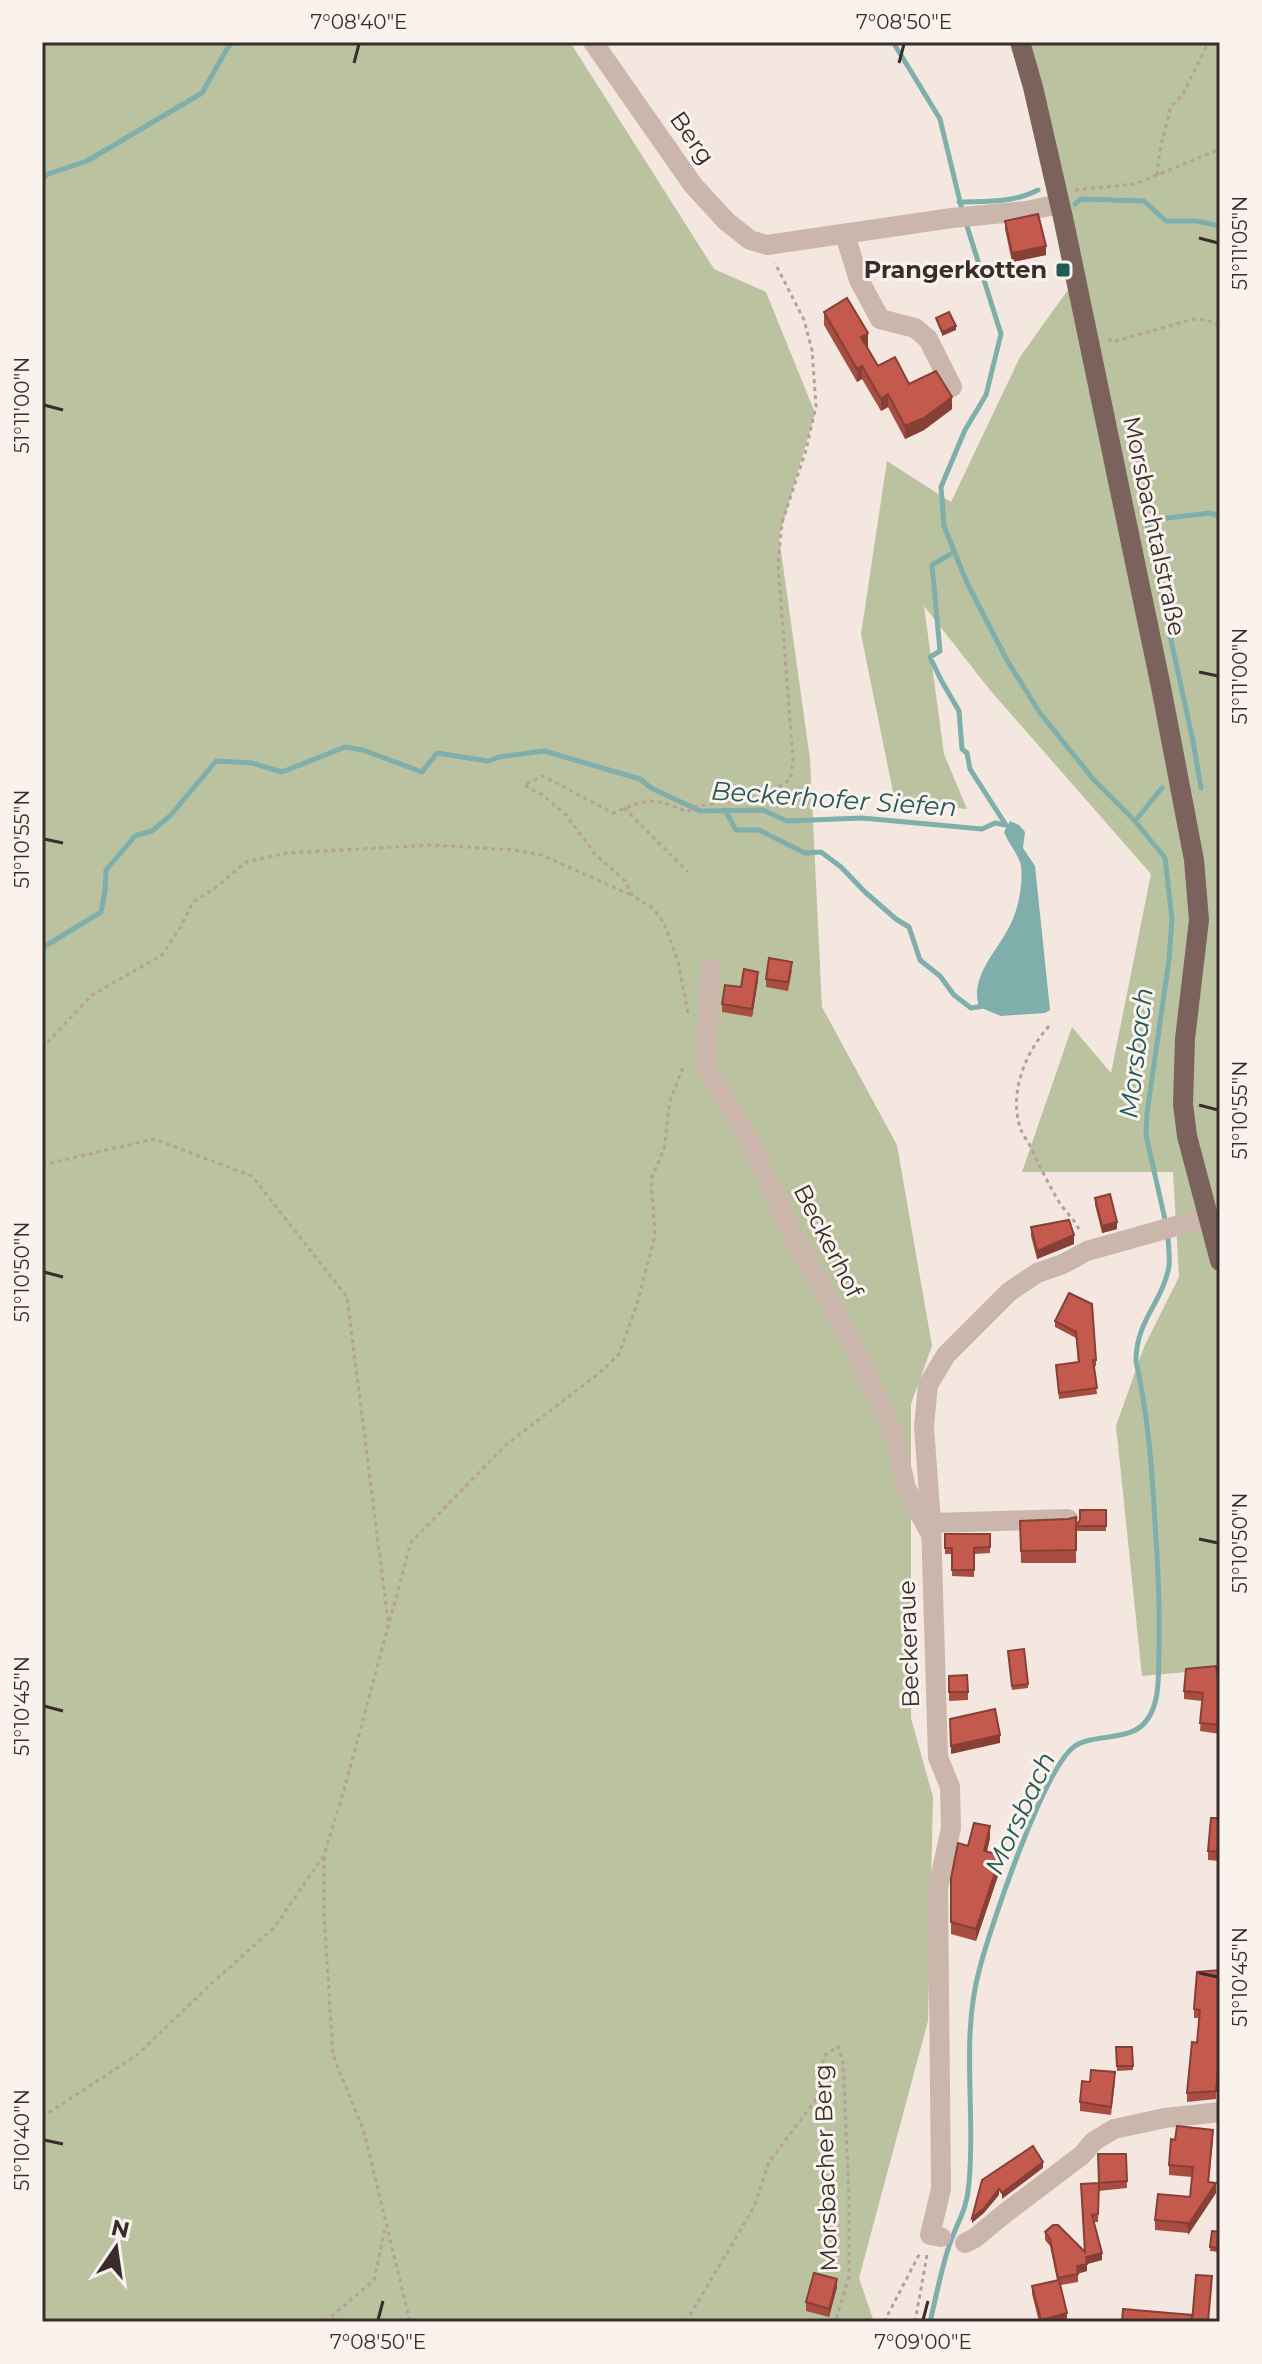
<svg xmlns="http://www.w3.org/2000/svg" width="1262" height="2364" viewBox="0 0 1262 2364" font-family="Montserrat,sans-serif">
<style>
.green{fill:#bbc2a0}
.water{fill:#7fafab}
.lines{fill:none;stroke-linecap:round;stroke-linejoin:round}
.stream{stroke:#7fafab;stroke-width:5}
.path{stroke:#b7a096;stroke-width:3;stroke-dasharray:4 4;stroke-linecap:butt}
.minor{stroke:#cbb6ac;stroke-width:20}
.major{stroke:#7b625c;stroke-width:20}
.wall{fill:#a84d42}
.shaded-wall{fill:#883f36}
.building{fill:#c35a4d;stroke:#883f36;stroke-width:2}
.ticks{fill:none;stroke:#392d2b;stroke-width:3}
.poi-dot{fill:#215a56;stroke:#faf2ed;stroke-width:3}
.labels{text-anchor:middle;stroke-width:6;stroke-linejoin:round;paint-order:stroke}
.street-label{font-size:24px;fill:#392d2b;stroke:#faf2ed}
.poi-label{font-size:24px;font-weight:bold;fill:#392d2b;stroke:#faf2ed;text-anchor:end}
.water-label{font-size:26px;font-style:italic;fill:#215a56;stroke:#faf2ed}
.neatline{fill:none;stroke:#392d2b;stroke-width:3}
.ticks-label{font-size:20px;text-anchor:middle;fill:#392d2b}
</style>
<rect width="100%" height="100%" fill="#f3e7e0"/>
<path class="green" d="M42,42H570L714,269L766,292L815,413L779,537L810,759L822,1007L897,1145L932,1346L911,1404V1718L933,1797L928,2021L859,2278L874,2322H42Z
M1022,42H1220V1669L1142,1676L1116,1426L1144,1347L1179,1277L1173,1172H1022L1072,1027L1111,1073L1151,874L990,690L924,606L944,754L967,809L895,802L861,634L887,461L951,502L1020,357L1080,273Z"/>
<path class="water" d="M1010,821L1019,825L1025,832L1023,848L1035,866L1050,1010L1045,1013L1001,1016L979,1007C969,975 1000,949 1012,921C1019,905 1023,884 1021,866C1019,855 1008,843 1004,832Z"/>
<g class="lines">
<path class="stream" d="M893,42L940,119L963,214
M42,179L48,174L87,161L202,93L228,47L233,42
M959,202C986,201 1014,203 1038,190
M1075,204L1081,199L1144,201L1166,221H1196L1220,226
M966,223L1001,334L986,395L965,430L941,487L944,526L967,583L1008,662L1040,713L1094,780L1135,821L1165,858L1172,919L1169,960L1147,1113L1146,1135L1166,1224
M1201,788L1193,741L1147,530L1151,520L1210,513L1220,516
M725,810L736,830H759L805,853L821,852L841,867L865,892L896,919L909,927L920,960L940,976L954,995L971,1008L984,1006
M1135,821L1162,788
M42,948L101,912L105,891L106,870L135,836L152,831L170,816L216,761L252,763L282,772L345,747L363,750L422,772L437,753L488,761L499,757L544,751L640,779L651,788L700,811L763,810L787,821L862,818L982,829L995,823L1006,825L970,769L967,753L962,749L959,711L941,680L930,657L940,651L932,565L954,552
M930,2322C936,2297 941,2270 949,2246C957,2222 967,2211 969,2183C976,2111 960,2038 980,1967C991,1926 1044,1767 1075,1746C1095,1733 1132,1742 1147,1720C1161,1701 1158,1671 1159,1649C1160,1607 1158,1565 1155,1523C1152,1468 1148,1415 1136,1361C1136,1320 1163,1302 1169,1266C1170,1256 1168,1244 1168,1234"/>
<path class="path" d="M1157,175L1160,150L1171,106L1182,96L1206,47L1214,42
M1075,190L1135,184L1220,149
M1109,338L1112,342L1194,319L1207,320L1220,326
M624,808L688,872
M688,1013L678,961L665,925L654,909L633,896L625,881L595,854L566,815L544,796L524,785L543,776L613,813C648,799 653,797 688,812L693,807L765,795L790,780L793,760L778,564L782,523L806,450L816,406L812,350L804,320L775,263
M1049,1026C1025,1053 1008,1094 1021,1130C1024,1137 1030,1144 1033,1152C1041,1169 1049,1185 1059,1202C1065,1212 1076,1220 1080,1232
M42,1048L92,995L162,955L180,928L193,902L214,889L246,862L287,853L433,845L514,850L542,855L633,896
M42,1165L154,1139L252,1176L347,1297L388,1621
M324,1857V1914L333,2055L364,2132L410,2322
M42,2117L137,2055L212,1983L274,1928L324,1855L344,1790L411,1542L507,1444L602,1371L619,1354L637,1304L655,1236L651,1179L664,1149L670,1101L684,1065
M325,2322L374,2280L385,2227
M686,2322L754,2207L769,2162L817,2098L824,2056L838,2046L843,2062L849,2196V2277L835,2322
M884,2322L921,2251
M915,2322L927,2255"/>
<path class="minor" d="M593,42L693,185L726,221L750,240L767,245L952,218L1026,211L1060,204
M845,235L859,280L880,319L915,328L928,339L952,387
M711,968L705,1066L747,1135L789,1227L856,1351L893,1431L906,1488L929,1531
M931,1523L1068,1519
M941,2237L930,2235L941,2189L938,1888L951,1828L950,1787L938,1757L931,1523L924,1426L928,1385L946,1355L1009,1292L1037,1273L1063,1264L1087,1251L1208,1217
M965,2243L975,2238L1004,2214L1082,2155L1094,2141L1114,2129L1165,2118L1220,2112"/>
<path class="major" d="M1020,42L1033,87L1064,222L1161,687L1194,860L1199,920L1185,1039L1183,1104L1187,1136L1220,1261"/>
</g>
<path class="wall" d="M1005,221L1046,255L1012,262L1005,229Z
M824,312L868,346L867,347L878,366L952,409L924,430L905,439L888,407L881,411L862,379L857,382L824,325Z
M792,970L788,991L766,987V979Z
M758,980L752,1017L722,1012V1004L741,987Z
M1095,1198L1117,1229L1102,1233L1095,1205Z
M1031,1227L1074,1244L1037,1259L1031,1236Z
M1069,1293L1096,1360V1366H1094L1097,1394L1059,1399L1056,1365L1078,1362L1076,1338L1055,1327V1321Z
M1106,1510V1531H1076V1563H1021L1020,1521L1076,1526Z
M945,1534H990V1553L974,1554V1577L952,1576V1554H945Z
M1008,1655L1028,1684V1688L1012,1690Z
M949,1676L968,1692V1700L949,1701Z
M1218,1678H1220V1734L1200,1731L1202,1701L1184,1699V1691Z
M1220,1818V1861L1208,1860V1851Z
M990,1838L987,1852L1001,1867L976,1941L951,1934V1878L968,1846Z
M1220,1970L1216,2099L1187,2102V2093L1197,2043L1199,2018H1194V2009Z
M1116,2047L1133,2066V2070L1117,2071Z
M1115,2081L1111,2115L1080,2111V2102L1090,2082Z
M1213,2140L1209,2182L1216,2193L1188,2235V2233L1155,2230V2220L1190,2197L1192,2177L1169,2175V2165Z
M1126,2154L1127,2188L1099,2191L1098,2222H1094L1102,2260L1087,2264V2271L1078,2273V2282L1061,2285L1067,2321L1039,2322L1032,2294V2286L1057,2280L1050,2246L1045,2240V2232L1084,2251L1099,2183Z
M1212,2231L1220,2232V2252L1210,2251Z
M837,2287L829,2317L806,2311V2302Z"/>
<path class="shaded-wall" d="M1046,246V255L1012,262V253Z
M956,326V330L942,336V332Z
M868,333V346L861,350V337Z
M862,366V379L857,382V369Z
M888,394V407L881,411V399Z
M952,397V409L924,430L905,439V426Z
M758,972V980L752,1017V1009Z
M1117,1222V1229L1102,1233V1226Z
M1074,1235V1244L1037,1259V1251Z
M1000,1735V1743L951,1754V1746Z
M990,1826V1838L984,1863V1851Z
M1001,1855V1867L976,1941V1929Z
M1043,2162V2168L1002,2199V2193Z
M1216,2183V2193L1188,2235V2225Z
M999,2189V2195L984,2213L972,2223V2218Z
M1102,2253V2260L1087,2264V2271L1077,2274V2266L1086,2257Z
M837,2279V2287L829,2317V2309Z
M1067,2313V2321L1041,2322V2320Z"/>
<path class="building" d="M1038,214L1046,246L1012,253L1005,221Z
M847,298L868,333L861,337L878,366L895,357L909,384L936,371L952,397L924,418L905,426L888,394L881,399L862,366L857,369L824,312Z
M949,312L956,326L942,332L936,318Z
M769,958L792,962L788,982L766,979Z
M744,969L758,972L752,1009L722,1004L725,985L741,987Z
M1110,1194L1117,1222L1102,1226L1095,1198Z
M1069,1220L1074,1235L1037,1251L1031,1227Z
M1069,1293L1092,1304L1096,1360H1093L1097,1388L1059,1393L1056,1365L1079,1362L1076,1332L1055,1321Z
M1080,1510H1106V1526H1076L1080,1520Z
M1076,1517V1550L1021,1551L1020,1521L1068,1519Z
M945,1534H990V1547L974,1548V1570H952V1548H945Z
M1024,1649L1028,1684L1012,1686L1008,1651Z
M1216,1666L1218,1678H1220V1725L1200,1723L1203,1693L1184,1691L1186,1669Z
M967,1675L968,1692H949V1676Z
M995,1709L1000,1735L951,1746L950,1719Z
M1211,1818H1220V1852L1208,1851Z
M974,1823L990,1826L984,1851L1001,1855L976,1929L951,1922V1878L958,1843L968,1846Z
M1220,1970V2052L1216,2091L1187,2093L1192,2042L1197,2043L1200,2010L1194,2009L1197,1972Z
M1116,2047H1132L1133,2066H1117Z
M1091,2070L1115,2072L1111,2107L1080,2102L1082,2081L1090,2082Z
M1177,2126L1213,2130L1208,2182L1216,2183L1188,2225V2223L1155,2220L1158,2194L1190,2197L1193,2167L1169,2165L1171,2139L1175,2140Z
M1033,2146L1043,2162L1002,2193L999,2189L984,2208L972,2218L982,2180Z
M1098,2154H1126L1127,2181L1099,2183L1098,2214L1092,2215L1102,2253L1086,2257L1087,2264L1077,2266L1078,2274L1058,2278L1050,2239L1045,2232L1053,2225H1058L1085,2252L1081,2184L1099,2183Z
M1212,2231L1220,2232V2248L1210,2247Z
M814,2273L837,2279L829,2309L806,2302Z
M1196,2275L1212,2276L1208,2322H1192Z
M1059,2280L1067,2313L1041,2320L1032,2286Z
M1123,2309L1192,2315L1191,2322H1122Z"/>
<path class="ticks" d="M354,63L359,44M899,63L904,44M1199,238L1218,243M44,405L63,410M1199,672L1218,676M44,839L63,843M1199,1105L1218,1110M44,1272L63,1277M1199,1539L1218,1543M44,1706L63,1711M1199,1973L1218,1977M44,2140L63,2144M378,2320L383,2301M923,2320L928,2301"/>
<rect class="poi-dot" x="1055" y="262" width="16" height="16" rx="4"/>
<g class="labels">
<g class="street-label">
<text transform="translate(692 138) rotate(55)" y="8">Berg</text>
<text transform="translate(1154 526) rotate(78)" y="8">Morsbachtalstraße</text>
<text transform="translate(828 1241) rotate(63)" y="8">Beckerhof</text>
<text transform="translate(909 1644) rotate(-92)" y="8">Beckeraue</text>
<text transform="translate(826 2168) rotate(-92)" y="8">Morsbacher Berg</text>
</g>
<g class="poi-label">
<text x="1047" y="278">Prangerkotten</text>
</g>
<g class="water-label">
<text transform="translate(834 799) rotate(4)" y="9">Beckerhofer Siefen</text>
<text transform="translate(1136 1053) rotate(-83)" y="9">Morsbach</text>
<text transform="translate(1020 1813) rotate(-65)" y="9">Morsbach</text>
</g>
</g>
<rect width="1262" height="2364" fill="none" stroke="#faf2ed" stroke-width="88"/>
<g transform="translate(116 2248) rotate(13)" stroke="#faf2ed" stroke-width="6" paint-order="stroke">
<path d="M0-6L14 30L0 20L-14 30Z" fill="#392d2b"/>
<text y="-12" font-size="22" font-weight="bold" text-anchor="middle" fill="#392d2b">N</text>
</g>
<rect x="44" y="44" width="1174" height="2276" class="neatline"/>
<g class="ticks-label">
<text x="359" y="29">7°08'40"E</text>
<text x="904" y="29">7°08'50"E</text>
<text transform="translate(1240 243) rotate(-90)" y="7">51°11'05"N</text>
<text transform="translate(22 405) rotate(-90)" y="7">51°11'00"N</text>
<text transform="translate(1240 676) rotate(-90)" y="7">51°11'00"N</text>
<text transform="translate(22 839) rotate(-90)" y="7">51°10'55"N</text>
<text transform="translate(1240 1110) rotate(-90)" y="7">51°10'55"N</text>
<text transform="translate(22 1272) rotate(-90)" y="7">51°10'50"N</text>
<text transform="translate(1240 1543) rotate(-90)" y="7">51°10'50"N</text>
<text transform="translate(22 1706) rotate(-90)" y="7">51°10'45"N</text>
<text transform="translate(1240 1977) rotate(-90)" y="7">51°10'45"N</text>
<text transform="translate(22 2140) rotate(-90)" y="7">51°10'40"N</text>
<text x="378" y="2349">7°08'50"E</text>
<text x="923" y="2349">7°09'00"E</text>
</g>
</svg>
